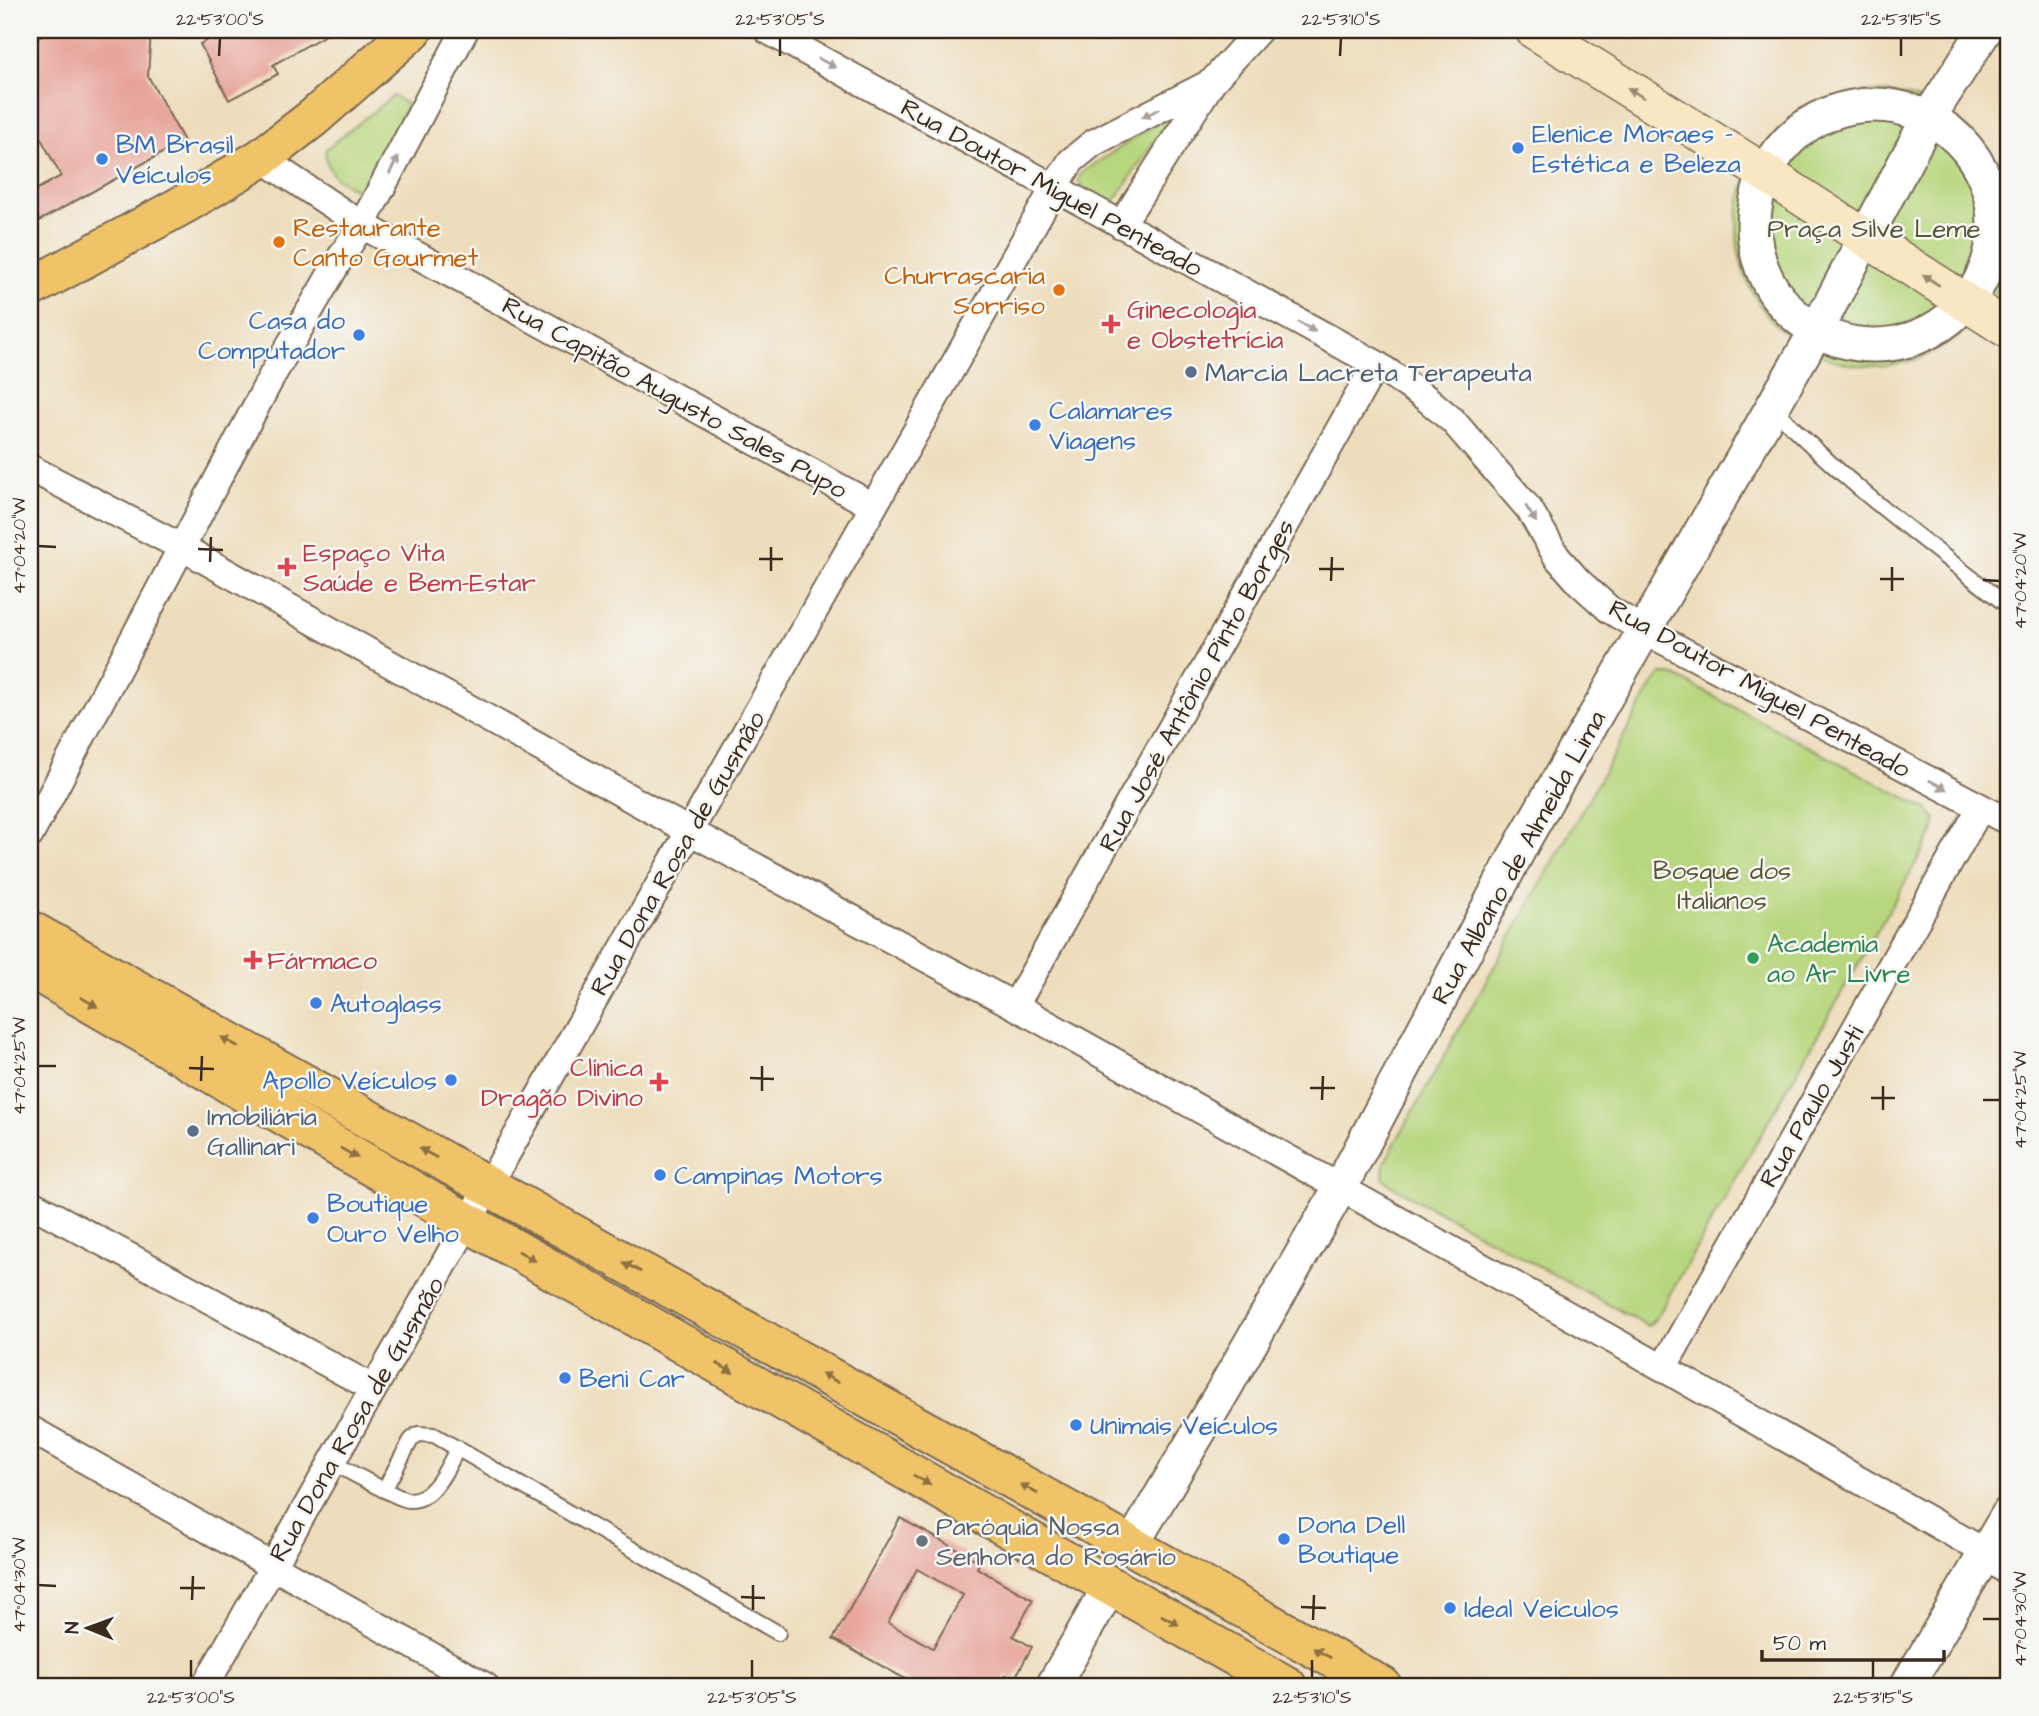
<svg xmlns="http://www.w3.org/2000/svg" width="2039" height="1716" viewBox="0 0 2039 1716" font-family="'Architects Daughter',sans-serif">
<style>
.green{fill:#b7d67d;stroke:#79804e;stroke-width:2}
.building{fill:#e7a399;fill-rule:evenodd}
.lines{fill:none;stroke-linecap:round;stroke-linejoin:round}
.service-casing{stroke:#7a6955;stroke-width:18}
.minor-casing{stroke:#7a6955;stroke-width:30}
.tertiary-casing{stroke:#7a6955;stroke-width:37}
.secondary-casing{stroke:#7a6955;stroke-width:40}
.primary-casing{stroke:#7a6955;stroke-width:42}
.service{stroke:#fff;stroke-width:14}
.minor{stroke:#fff;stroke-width:26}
.tertiary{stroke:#fff;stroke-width:33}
.secondary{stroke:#f9e7c3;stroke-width:37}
.primary{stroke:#f1c369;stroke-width:38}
.oneway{fill:#a79f9a}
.oneway2{fill:#9a8870}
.oneway3{fill:#8d6f40}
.ticks{fill:none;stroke:#3b2a1e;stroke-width:2.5}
.shop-dot{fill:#3f7fe0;stroke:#f6f6f2;stroke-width:2.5}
.food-dot{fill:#e8710a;stroke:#f6f6f2;stroke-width:2.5}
.health-dot{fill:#e0444e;stroke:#f6f6f2;stroke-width:2.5}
.service-dot{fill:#5c6f8a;stroke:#f6f6f2;stroke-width:2.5}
.leisure-dot{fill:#2e9e5b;stroke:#f6f6f2;stroke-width:2.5}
.worship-dot{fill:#6b7280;stroke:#f6f6f2;stroke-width:2.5}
.labels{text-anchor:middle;stroke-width:5;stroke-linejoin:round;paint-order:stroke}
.shop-label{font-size:26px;fill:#366cbe;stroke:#f6f6f2;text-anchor:start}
.street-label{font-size:26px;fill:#3b2a1e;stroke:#f6f6f2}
.food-label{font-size:26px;fill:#c56008;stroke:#f6f6f2;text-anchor:start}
.park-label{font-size:26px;fill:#5a5536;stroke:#f6f6f2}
.health-label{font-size:26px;fill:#be3a42;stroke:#f6f6f2;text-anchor:start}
.service-label{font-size:26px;fill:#4e5e75;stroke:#f6f6f2;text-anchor:start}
.leisure-label{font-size:26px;fill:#27864d;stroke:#f6f6f2;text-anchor:start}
.worship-label{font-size:26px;fill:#5b616d;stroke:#f6f6f2;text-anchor:start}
.neatline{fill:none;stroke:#3b2a1e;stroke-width:2.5}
.ticks-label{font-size:18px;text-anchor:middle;fill:#3b2a1e}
</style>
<rect width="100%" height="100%" fill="#f6f6f2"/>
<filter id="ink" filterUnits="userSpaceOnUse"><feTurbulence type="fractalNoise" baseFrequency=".0143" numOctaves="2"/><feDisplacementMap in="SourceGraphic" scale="14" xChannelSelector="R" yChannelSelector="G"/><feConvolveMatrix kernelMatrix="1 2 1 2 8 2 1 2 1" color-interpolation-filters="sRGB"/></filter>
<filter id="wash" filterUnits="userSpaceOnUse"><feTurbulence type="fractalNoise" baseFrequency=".00686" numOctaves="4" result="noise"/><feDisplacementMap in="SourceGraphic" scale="28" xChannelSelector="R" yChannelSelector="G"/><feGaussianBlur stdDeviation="1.57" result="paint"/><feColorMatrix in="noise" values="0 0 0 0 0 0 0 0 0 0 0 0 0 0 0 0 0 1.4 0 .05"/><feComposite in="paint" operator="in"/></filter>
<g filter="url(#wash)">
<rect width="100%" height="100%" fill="#eeddbc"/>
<path class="green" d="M1737 229a137 137 0 1 1 274 0a137 137 0 1 1-274 0Z
M393,96L408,105L367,184L357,190C336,180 327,175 325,150Z
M1173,113L1114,202C1102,202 1085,191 1078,181L1081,173Z
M1661,674L1675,676L1927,809L1936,819L1933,833L1657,1317L1648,1326L1392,1186L1383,1177L1384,1163L1653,684Z"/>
<g id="blocks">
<path class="building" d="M53,30H151L148,76L184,141L39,221L37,216L30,220V193L61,176L30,118V43Z
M227,30H334L273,65L278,74L229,100L200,44Z
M900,1518L980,1562L977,1568L1033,1600L1013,1636L1032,1647L1014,1680L1006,1675L1000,1686H918L833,1639ZM917,1569L963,1595L933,1648L888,1623Z"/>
</g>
</g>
<g filter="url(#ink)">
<use href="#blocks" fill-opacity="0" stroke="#7a6955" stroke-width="2"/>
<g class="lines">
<defs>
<path id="service" d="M1773,407C1844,483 1928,543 2009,607
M333,1463L384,1490L411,1440L418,1434L434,1435L778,1633
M384,1490C392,1493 402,1500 410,1500C435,1500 447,1467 458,1448"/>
<path id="minor" d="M767,30L1376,364L1426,398L1453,421L1529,509L1557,557L1579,582L1610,610L1645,631L2009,822
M261,158L362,225L873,506
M1121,225L1212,82L1259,30
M30,468L183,548L689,831L1015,1006L1663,1368L1985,1552
M30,835L273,374L342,255L362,225L465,30
M1015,1006L1376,364
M30,1203L373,1388
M1663,1368L1981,807
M30,1429L485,1686
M205,1686L1054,188L1071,161L1093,143L1212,82"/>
<path id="tertiary" d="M1754 225a120 120 0 1 1 240 0a120 120 0 1 1-240 0Z
M1131,1546L1223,1391L1340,1188L1525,838L1816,331L1929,117L1985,30
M1985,1552L2009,1568
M1053,1686L1110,1586
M1907,1686L2009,1513"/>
<path id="secondary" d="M1534,30L1765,173L2009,330"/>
<path id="primary" d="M30,288L188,202L261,158L313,118L413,30
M30,930L1382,1686
M30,968L467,1222L1287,1686"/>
</defs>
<use href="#service" class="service-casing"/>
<use href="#minor" class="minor-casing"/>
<use href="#tertiary" class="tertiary-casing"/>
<use href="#secondary" class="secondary-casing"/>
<use href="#primary" class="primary-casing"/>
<use href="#service" class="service"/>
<use href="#minor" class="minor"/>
<use href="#tertiary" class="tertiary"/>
<use href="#secondary" class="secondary"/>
<use href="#primary" class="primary"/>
</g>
<defs><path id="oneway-solid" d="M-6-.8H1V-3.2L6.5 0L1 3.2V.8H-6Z" transform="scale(1.75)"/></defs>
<g class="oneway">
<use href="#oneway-solid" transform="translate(827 63) rotate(29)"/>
<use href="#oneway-solid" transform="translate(1151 113) rotate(154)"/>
<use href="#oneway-solid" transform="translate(394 165) rotate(-62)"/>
<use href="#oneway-solid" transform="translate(1307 327) rotate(29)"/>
<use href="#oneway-solid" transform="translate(1531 514) rotate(57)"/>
<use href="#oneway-solid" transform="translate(1938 785) rotate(28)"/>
</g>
<g class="oneway2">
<use href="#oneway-solid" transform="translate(1636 93) rotate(-148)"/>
<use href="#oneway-solid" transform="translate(1931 280) rotate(-147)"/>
</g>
<g class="oneway3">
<use href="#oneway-solid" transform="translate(89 1002) rotate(30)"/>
<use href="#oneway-solid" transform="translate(230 1042) rotate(-151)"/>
<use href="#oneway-solid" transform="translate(349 1153) rotate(30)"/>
<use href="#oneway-solid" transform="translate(428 1153) rotate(-151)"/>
<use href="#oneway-solid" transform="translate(527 1256) rotate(30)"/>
<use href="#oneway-solid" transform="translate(632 1267) rotate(-151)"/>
<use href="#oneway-solid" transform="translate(725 1368) rotate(30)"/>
<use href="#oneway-solid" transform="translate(830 1378) rotate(-151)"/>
<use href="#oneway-solid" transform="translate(922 1480) rotate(30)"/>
<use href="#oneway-solid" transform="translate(1029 1489) rotate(-151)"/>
<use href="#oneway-solid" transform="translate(1170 1620) rotate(29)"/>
<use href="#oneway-solid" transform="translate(1322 1653) rotate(-151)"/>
</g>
</g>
<path class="ticks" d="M219,56L220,38M780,56V38M1340,56L1341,38M1901,56V38M38,546L56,547M198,549L223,550M759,559H783M210,562L211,537M1319,569H1344M771,571V547M1880,579H1904M1983,580L2000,581M1331,581L1332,557M1892,591V567M38,1066H56M189,1068L214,1069M750,1078L774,1079M201,1081L202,1056M1310,1088H1335M762,1091V1066M1871,1098H1895M1322,1100L1323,1076M1983,1100H2000M1883,1110V1086M38,1585L56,1586M180,1588H205M741,1597L765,1598M192,1600L193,1576M1301,1607L1326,1608M753,1610V1585M1983,1619H2000M1313,1620L1314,1595M191,1678V1660M752,1678V1660M1312,1678V1660M1873,1678V1660"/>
<g class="shop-dot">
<circle cx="1518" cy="148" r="7"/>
<circle cx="102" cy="159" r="7"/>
<circle cx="359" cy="335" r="7"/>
<circle cx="1035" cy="425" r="7"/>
<circle cx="316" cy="1003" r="7"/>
<circle cx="451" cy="1080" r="7"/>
<circle cx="660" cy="1175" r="7"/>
<circle cx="313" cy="1218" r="7"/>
<circle cx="565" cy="1378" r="7"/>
<circle cx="1076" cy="1425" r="7"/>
<circle cx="1284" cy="1539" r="7"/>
<circle cx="1450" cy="1608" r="7"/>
</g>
<g class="food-dot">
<circle cx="279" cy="242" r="7"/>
<circle cx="1059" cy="290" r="7"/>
</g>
<g class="health-dot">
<path d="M1107.5 313.5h7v7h7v7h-7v7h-7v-7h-7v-7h7z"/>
<path d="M283.5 556.5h7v7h7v7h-7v7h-7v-7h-7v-7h7z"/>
<path d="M249.5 949.5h7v7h7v7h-7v7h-7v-7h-7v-7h7z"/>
<path d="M655.5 1071.5h7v7h7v7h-7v7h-7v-7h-7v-7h7z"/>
</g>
<g class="service-dot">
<circle cx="1191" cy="372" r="7"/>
<circle cx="193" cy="1131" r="7"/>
</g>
<circle class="leisure-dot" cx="1753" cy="958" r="7"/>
<circle class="worship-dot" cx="922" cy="1541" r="7"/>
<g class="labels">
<g class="shop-label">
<text x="1532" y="142">Elenice Moraes -<tspan x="1532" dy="30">Estética e Beleza</tspan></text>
<text x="116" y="153">BM Brasil<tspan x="116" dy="30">Veículos</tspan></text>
<text x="345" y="329" text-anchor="end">Casa do<tspan x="345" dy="30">Computador</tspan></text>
<text x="1049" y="419">Calamares<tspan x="1049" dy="30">Viagens</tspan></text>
<text x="330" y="1012">Autoglass</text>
<text x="437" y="1089" text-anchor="end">Apollo Veículos</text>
<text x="674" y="1184">Campinas Motors</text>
<text x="327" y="1212">Boutique<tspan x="327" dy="30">Ouro Velho</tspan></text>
<text x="579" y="1387">Beni Car</text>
<text x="1090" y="1434">Unimais Veículos</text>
<text x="1298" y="1533">Dona Dell<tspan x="1298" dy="30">Boutique</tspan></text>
<text x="1464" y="1617">Ideal Veículos</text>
</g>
<g class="street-label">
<text transform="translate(1052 187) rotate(29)" y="9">Rua Doutor Miguel Penteado</text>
<text transform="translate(675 397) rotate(29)" y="9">Rua Capitão Augusto Sales Pupo</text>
<text transform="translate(1196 685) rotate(-61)" y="9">Rua José Antônio Pinto Borges</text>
<text transform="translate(1760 688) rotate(29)" y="9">Rua Doutor Miguel Penteado</text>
<text transform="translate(677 853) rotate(-60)" y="9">Rua Dona Rosa de Gusmão</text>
<text transform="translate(1518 857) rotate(-61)" y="9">Rua Albano de Almeida Lima</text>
<text transform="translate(1811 1106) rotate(-60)" y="9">Rua Paulo Justi</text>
<text transform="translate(356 1419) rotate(-60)" y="9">Rua Dona Rosa de Gusmão</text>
</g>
<g class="food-label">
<text x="293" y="236">Restaurante<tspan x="293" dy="30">Canto Gourmet</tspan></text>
<text x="1045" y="284" text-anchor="end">Churrascaria<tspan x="1045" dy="30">Sorriso</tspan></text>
</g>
<g class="park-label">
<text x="1874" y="237">Praça Silve Leme</text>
<text x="1722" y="879">Bosque dos<tspan x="1722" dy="30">Italianos</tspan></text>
</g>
<g class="health-label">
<text x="1127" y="318">Ginecologia<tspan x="1127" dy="30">e Obstetrícia</tspan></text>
<text x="303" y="561">Espaço Vita<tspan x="303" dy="30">Saúde e Bem-Estar</tspan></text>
<text x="267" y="969">Fármaco</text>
<text x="643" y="1076" text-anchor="end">Clínica<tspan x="643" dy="30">Dragão Divino</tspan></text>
</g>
<g class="service-label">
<text x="1205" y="381">Marcia Lacreta Terapeuta</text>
<text x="207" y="1125">Imobiliária<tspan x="207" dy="30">Gallinari</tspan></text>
</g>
<g class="leisure-label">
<text x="1767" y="952">Academia<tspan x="1767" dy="30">ao Ar Livre</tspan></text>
</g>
<g class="worship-label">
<text x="936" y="1535">Paróquia Nossa<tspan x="936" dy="30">Senhora do Rosário</tspan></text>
</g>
</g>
<rect width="2039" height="1716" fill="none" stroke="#f6f6f2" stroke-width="77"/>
<g transform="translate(88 1628) rotate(271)" stroke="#f6f6f2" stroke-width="5" paint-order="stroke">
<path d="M0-5L12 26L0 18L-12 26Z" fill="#3b2a1e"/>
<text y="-10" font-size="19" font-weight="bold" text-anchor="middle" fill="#3b2a1e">N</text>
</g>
<path d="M1762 1650v10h182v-10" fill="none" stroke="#3b2a1e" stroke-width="3.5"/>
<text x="1773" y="1650" font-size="21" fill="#3b2a1e" stroke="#f6f6f2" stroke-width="5" paint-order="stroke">50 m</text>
<rect x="38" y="38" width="1962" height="1640" class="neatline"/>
<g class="ticks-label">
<text x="220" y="25">22°53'00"S</text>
<text x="780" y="25">22°53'05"S</text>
<text x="1341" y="25">22°53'10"S</text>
<text x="1901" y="25">22°53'15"S</text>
<text transform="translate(19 546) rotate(-90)" y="6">47°04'20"W</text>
<text transform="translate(2020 581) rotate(-90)" y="6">47°04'20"W</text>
<text transform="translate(19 1066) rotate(-90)" y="6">47°04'25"W</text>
<text transform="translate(2020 1100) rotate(-90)" y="6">47°04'25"W</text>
<text transform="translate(19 1585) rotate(-90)" y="6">47°04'30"W</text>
<text transform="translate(2020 1619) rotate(-90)" y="6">47°04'30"W</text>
<text x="191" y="1703">22°53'00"S</text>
<text x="752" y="1703">22°53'05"S</text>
<text x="1312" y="1703">22°53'10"S</text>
<text x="1873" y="1703">22°53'15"S</text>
</g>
</svg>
